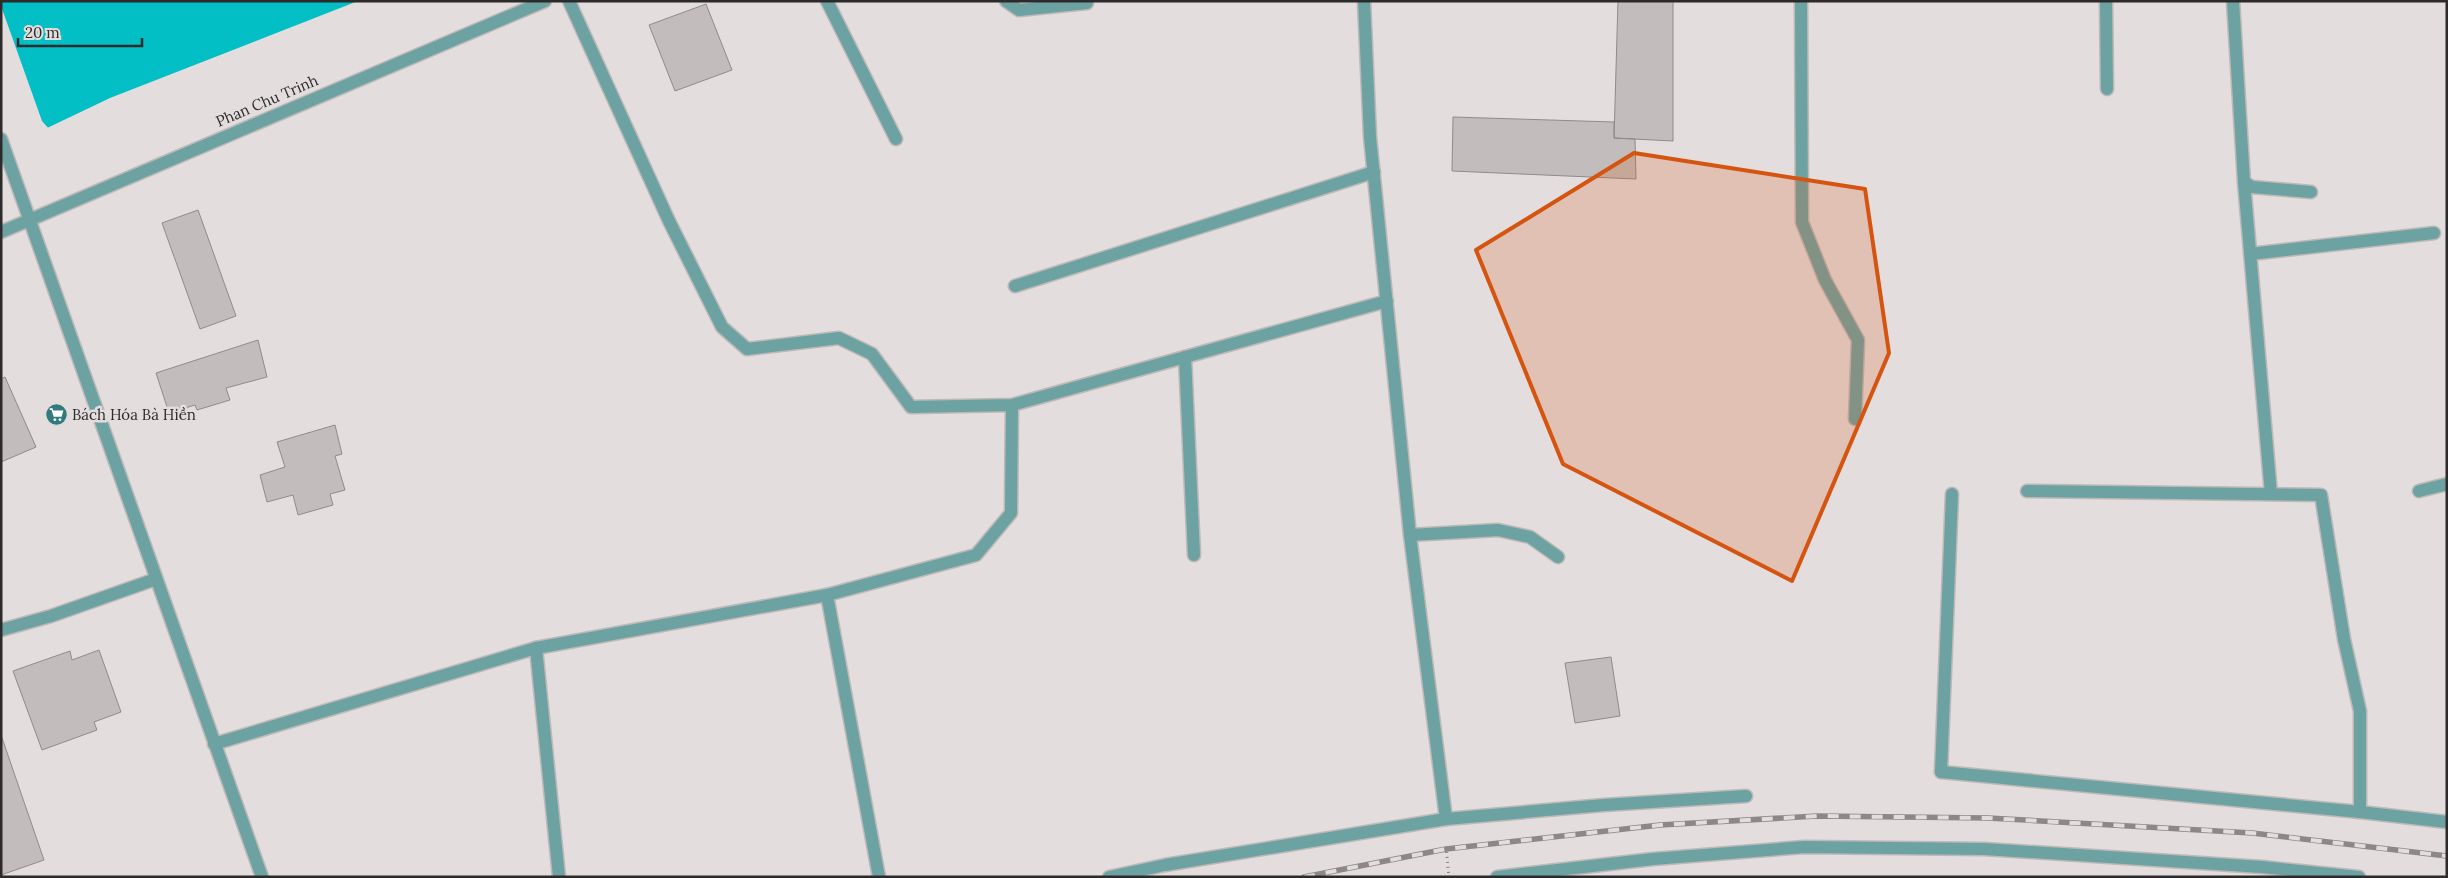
<svg xmlns="http://www.w3.org/2000/svg" width="2448" height="878" viewBox="0 0 2448 878" font-family="Lora,serif">
<style>
.water{fill:#01bfc5}
.pier{fill:#e3dddd}
.building{fill:#c2bdbc;stroke:#908b8b}
.lines{fill:none;stroke-linecap:round;stroke-linejoin:round}
.service-casing{stroke:#beb9b9;stroke-width:15}
.minor-casing{stroke:#beb9b9;stroke-width:15}
.tertiary-casing{stroke:#beb9b9;stroke-width:15}
.path{stroke:#838080;stroke-width:3;stroke-dasharray:1 4;stroke-linecap:butt}
.service{stroke:#6da2a3;stroke-width:12}
.minor{stroke:#6da2a3;stroke-width:12}
.tertiary{stroke:#6da2a3;stroke-width:12}
.rail-casing{stroke:#8c8888;stroke-width:5.5}
.rail{stroke:#e3dddd;stroke-width:4;stroke-dasharray:11;stroke-linecap:butt}
.marked{fill:#d5540f;fill-opacity:0.2;stroke:#d5540f;stroke-width:4;stroke-linejoin:round}
.labels{text-anchor:middle;stroke-width:5;stroke-linejoin:round;paint-order:stroke}
.street-label{font-size:15px;fill:#2c2a2a;stroke:#e3dddd}
.poi-label{font-size:15px;fill:#2c2a2a;stroke:#e3dddd;text-anchor:start}
</style>
<rect width="100%" height="100%" fill="#e3dddd"/>
<path class="water" d="M1,1H358L110,98L1,150Z"/>
<path class="pier" d="M1,6L42,121L50,130L1,153Z"/>
<path class="building" d="M1618,1H1673V141L1614,138Z
M706,4L732,70L675,91L649,25Z
M1453,117L1614,122V138L1635,139L1636,179L1452,171Z
M198,210L236,316L200,329L162,223Z
M258,340L267,377L226,388L230,400L197,410L195,405L169,413L156,373Z
M5,377L36,447L1,462V379Z
M335,425L342,454L335,456L345,490L330,494L333,505L298,515L293,495L267,502L260,475L285,467L277,442Z
M99,650L121,712L94,722L97,730L42,750L13,671L70,651L72,660Z
M1611,657L1620,716L1575,723L1565,663Z
M1,735L44,860L1,875Z"/>
<g class="lines">
<defs>
<path id="service" d="M827,1L896,139
M1006,1L1019,10L1087,3
M1801,1L1802,222L1825,280L1858,340L1855,419
M2106,1L2107,89
M2233,1L2244,182L2252,187L2311,192
M2244,182L2271,494
M2250,254L2434,233
M1015,286L1374,172
M1185,357L1194,555
M2027,491L2321,495L2344,639L2360,711V812
M2419,491L2447,484
M1410,535L1498,530L1530,537L1558,557
M827,595L879,877
M1,630L51,616L156,579
M536,648L559,877
M1941,772L1952,494
M1109,877L1165,865L1446,819L1604,805L1746,796"/>
<path id="minor" d="M569,1L669,221L722,327L747,349L839,338L872,354L911,407L1012,405
M1364,1L1370,137L1410,535L1446,819
M1,139L262,877
M214,744L536,648L827,595L976,555L1011,513L1012,405L1387,301
M1941,772L2360,812L2447,822
M1497,877L1653,859L1804,847L1984,849L2262,867L2359,877"/>
<path id="tertiary" d="M1,232L545,1"/>
</defs>
<use href="#service" class="service-casing"/>
<use href="#minor" class="minor-casing"/>
<use href="#tertiary" class="tertiary-casing"/>
<path class="path" d="M1446,847L1449,877"/>
<use href="#service" class="service"/>
<use href="#minor" class="minor"/>
<use href="#tertiary" class="tertiary"/>
<defs>
<path id="rail" d="M1304,877L1446,849L1660,825L1817,816L1988,818L2252,833L2447,856"/>
</defs>
<use href="#rail" class="rail-casing"/>
<use href="#rail" class="rail"/>
</g>
<path class="marked" d="M1634,153L1865,189L1889,353L1792,581L1563,464L1476,250Z"/>
<defs>
<symbol id="supermarket-disc" viewBox="-11 -11 22 22"><circle r="9.5" fill="#317a7d" stroke="#e3dddd"/><path d="M-6-5.5h2.5l.6 2H6L4.5 2H-2.5L-4.4-4H-6ZM-1.5 3.2a1.3 1.3 0 1 0 .1 0ZM3 3.2a1.3 1.3 0 1 0 .1 0Z" fill="#fff"/></symbol>
</defs>
<g fill-rule="evenodd">
<use href="#supermarket-disc" x="44" y="402" width="25" height="25"/>
</g>
<g class="labels">
<g class="street-label">
<text transform="translate(267 101) rotate(-23)" y="5">Phan Chu Trinh</text>
</g>
<g class="poi-label">
<text x="72" y="420">Bách Hóa Bà Hiền</text>
</g>
</g>
<rect width="2448" height="878" fill="none" stroke="#2c2a2a" stroke-width="5"/>
<path d="M18 38v8h124v-8" fill="none" stroke="#2c2a2a" stroke-width="2.5"/>
<text x="25" y="38" font-size="15" fill="#2c2a2a" stroke="#e3dddd" stroke-width="4" paint-order="stroke">20 m</text>
</svg>
